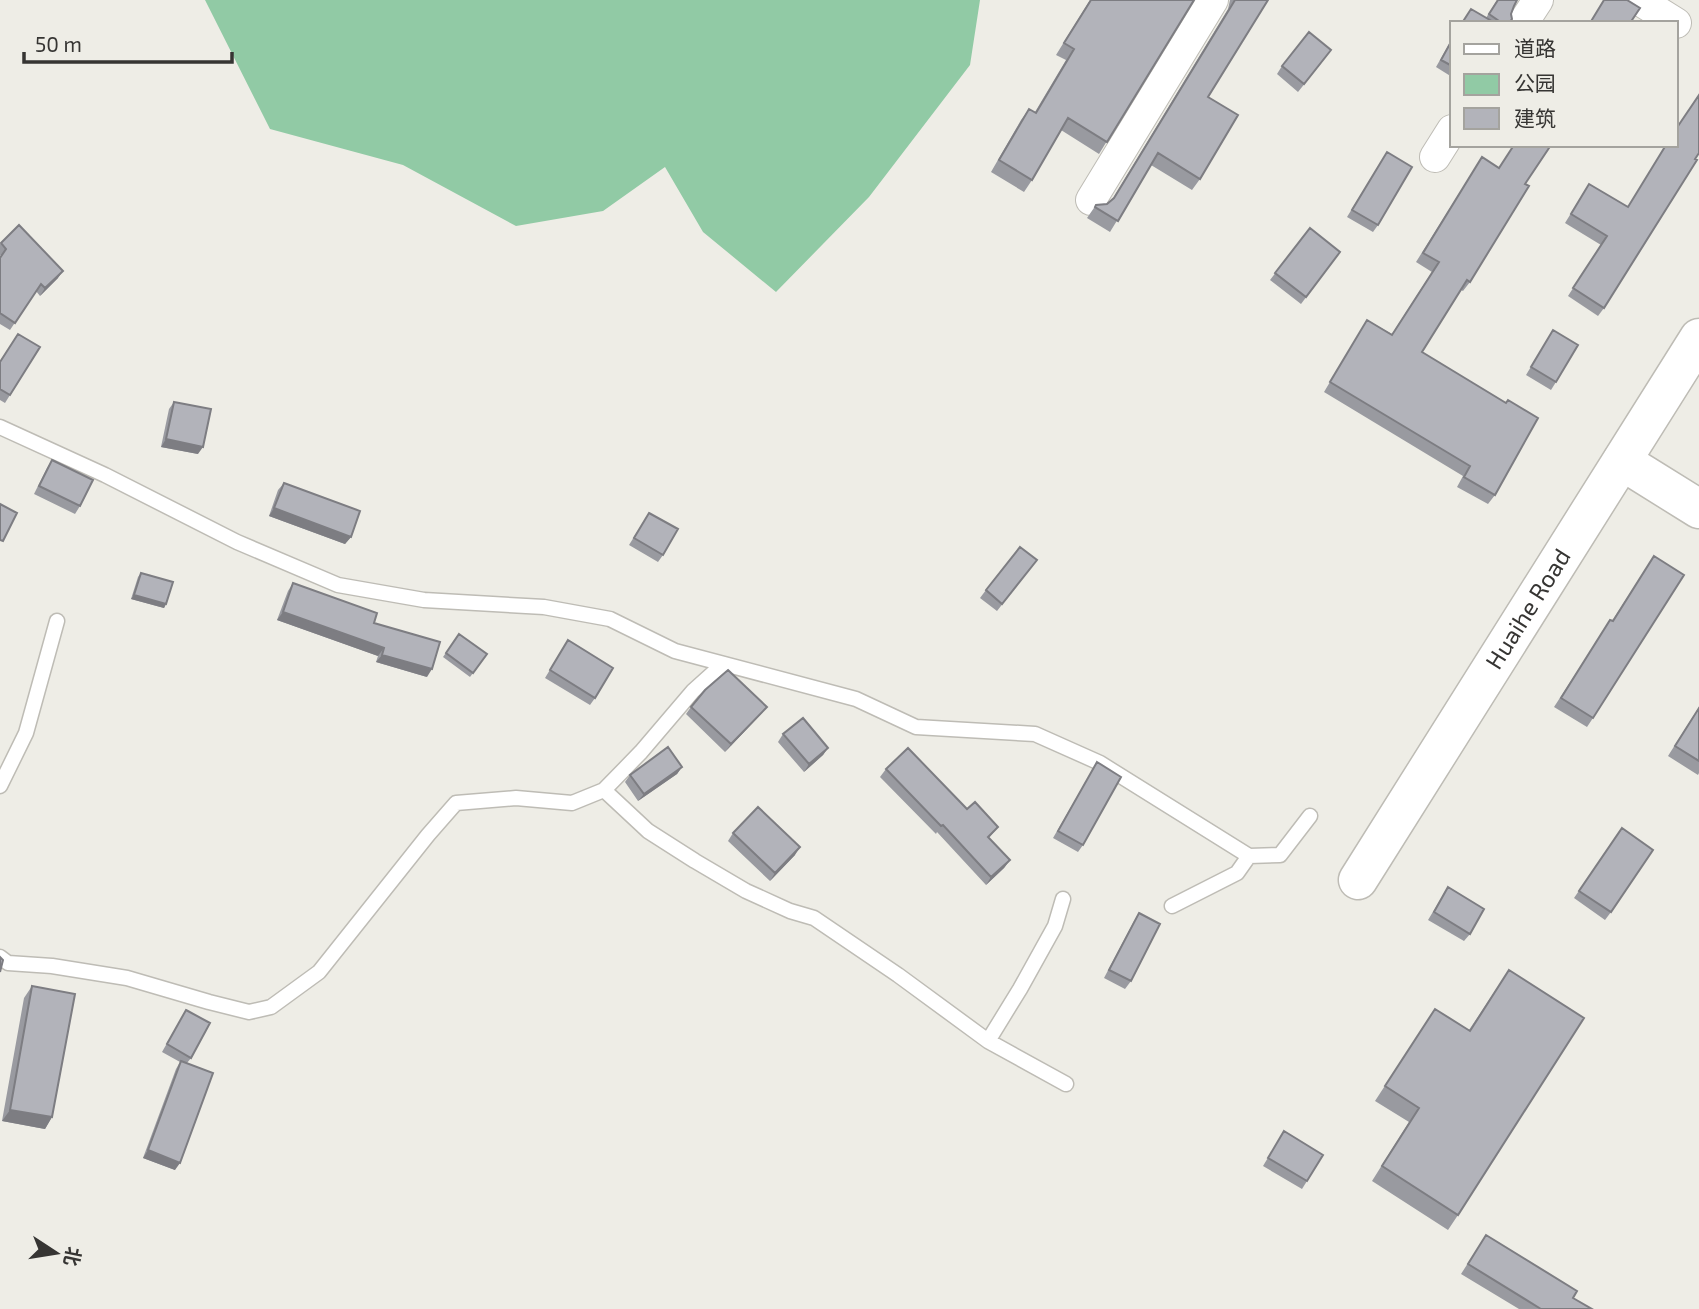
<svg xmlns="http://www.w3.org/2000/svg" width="1699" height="1309" viewBox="0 0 1699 1309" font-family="'Exo 2','Noto Sans SC',sans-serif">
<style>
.green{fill:#91caa5}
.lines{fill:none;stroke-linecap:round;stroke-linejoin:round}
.lane-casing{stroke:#bebcb5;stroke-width:17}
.street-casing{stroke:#bebcb5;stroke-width:32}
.secondary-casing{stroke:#bebcb5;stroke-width:41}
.lane{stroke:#fff;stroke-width:14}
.street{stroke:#fff;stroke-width:30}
.secondary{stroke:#fff;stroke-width:38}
.wall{fill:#999aa0}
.shaded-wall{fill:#7d7d82}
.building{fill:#b2b3ba;stroke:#7d7d82;stroke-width:2}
.labels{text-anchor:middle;stroke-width:5;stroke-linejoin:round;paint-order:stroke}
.street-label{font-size:24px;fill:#363533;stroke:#eeede6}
</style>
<rect width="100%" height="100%" fill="#eeede6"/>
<path class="green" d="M205,0H980L970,65L869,197L776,292L703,232L665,167L603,211L516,226L403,165L270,129Z"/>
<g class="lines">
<defs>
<path id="lane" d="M0,427L105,475L237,542L338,585L424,600L544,607L610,619L675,651L856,699L916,727L1035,734L1100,763L1249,856L1280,855L1310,816
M0,786L26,733L57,621
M604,790L648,831L695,861L746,891L790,911L814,918L898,975L988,1041L1066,1084
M1172,906L1237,873L1249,856
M0,957L8,963L52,966L127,978L209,1002L249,1012L271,1007L319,972L428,835L456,803L516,798L572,803L604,790L641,752L693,691L723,664
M988,1041L1020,989L1055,926L1063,899"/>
<path id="street" d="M1639,0L1676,23
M1523,23L1538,0
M1435,157L1452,130
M1091,200L1213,0"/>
<g id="secondary">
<path d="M1622,461L1699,509"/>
<path id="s1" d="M1358,880L1699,338"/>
</g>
</defs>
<use href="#lane" class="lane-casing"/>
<use href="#street" class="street-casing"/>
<use href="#secondary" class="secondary-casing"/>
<use href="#lane" class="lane"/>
<use href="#street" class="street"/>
<use href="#secondary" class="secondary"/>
</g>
<path class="wall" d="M1090,0H1194L1099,154L1061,130L1032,180L1024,192L991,172L1021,120L1029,109L1035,112L1066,60L1056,55Z
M1230,0H1268L1208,97L1200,179L1192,190L1151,165L1110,232L1087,218L1096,205L1107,204L1112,200L1228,9Z
M1497,0L1514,6L1509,23H1462L1471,9L1486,18Z
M1452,39V77L1436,67Z
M1326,57L1298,92L1277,74L1282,66Z
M1666,145H1676L1604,308L1598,316L1568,296L1601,245L1565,223L1589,184L1628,207Z
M1387,152L1378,225L1373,232L1347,217Z
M1482,157L1525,184L1470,282L1463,291L1461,290L1422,352L1495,495L1488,504L1457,487L1463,476L1324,392L1367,320L1392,334L1432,272L1416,262Z
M19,225L58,278L40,296L36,291L10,330L0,324V258L1,256L0,255V244Z
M1310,228L1340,252L1301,304L1270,280Z
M1553,330L1556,382L1551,390L1526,375Z
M18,334L10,395L5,403L0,400V361Z
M174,402L198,454L161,447L169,409Z
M52,460L80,506L75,514L34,494L47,468Z
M284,483L351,537L345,544L269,516L278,490Z
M649,513L663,555L658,562L629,545Z
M1654,556L1593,718L1587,727L1554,707L1604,630L1610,620L1612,621Z
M1037,560L997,611L980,598L986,590Z
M141,573L166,604L164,608L131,599L138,577Z
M293,583L427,677L376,662L378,656L277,620L288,591Z
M459,634L487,654L470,677L443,657Z
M568,640L595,698L590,705L545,678Z
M691,707L761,714L725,752L686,714Z
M1699,707V773L1698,775L1668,756Z
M783,734L828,748L823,755L804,772L778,742Z
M1097,762L1083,845L1078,852L1053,838Z
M682,767L677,774L638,801L625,782L630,775Z
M886,769L967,809L998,827L989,838L1010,860L1004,868L986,885L937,832L936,834L880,777Z
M1622,828L1611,912L1605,920L1574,898Z
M733,833L795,855L770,881L728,841Z
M1448,887L1470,934L1464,941L1428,920Z
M1139,913L1131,981L1125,989L1104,978L1134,921Z
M1509,970L1458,1215L1448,1230L1372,1181L1409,1122L1375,1101L1435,1009L1469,1030Z
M32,986L52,1117L45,1129L2,1121L24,998Z
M186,1010L191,1058L187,1063L175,1170L143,1158L176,1069L180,1062L162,1052Z
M1284,1131L1307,1181L1302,1189L1263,1166Z
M1486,1235L1573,1298L1592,1309H1519L1461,1274Z"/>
<path class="shaded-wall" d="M63,271L58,278L40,296L45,288Z
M166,439L203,447L198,454L161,447Z
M274,508L351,537L345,544L269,516Z
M134,595L166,604L164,608L131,599Z
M283,612L384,648L378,656L277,620Z
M382,655L432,669L427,677L376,662Z
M767,707L761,714L725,752L731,744Z
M828,748L823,755L804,772L809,764Z
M682,767L677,774L638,801L644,794Z
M800,847L795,855L770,881L775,873Z
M1010,860L1004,868L986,885L991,877Z
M10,1110L52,1117L45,1129L2,1121Z
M148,1150L180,1163L175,1170L143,1158Z"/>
<path class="building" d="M1091,0H1194L1107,142L1068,118L1032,180L999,160L1029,109L1036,113L1074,49L1064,43Z
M1235,0H1268L1208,97L1238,115L1200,179L1158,153L1118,221L1095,207L1096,205L1107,204L1114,198Z
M1498,0H1517L1514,6L1511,14L1512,19L1509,23H1502L1489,14Z
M1604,0H1627L1640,8L1630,23H1590Z
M1471,9L1495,23H1462Z
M1309,32L1331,50L1304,84L1282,66Z
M1452,40V66L1441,60Z
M1699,95V153L1695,159L1697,160L1604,308L1573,288L1607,236L1571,214L1589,184L1628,207L1666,145H1676V129Z
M1514,145H1551L1525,184L1529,186L1470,282L1467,280L1422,352L1506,403L1508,400L1538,418L1495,495L1464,477L1470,466L1330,382L1367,320L1392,335L1439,262L1423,253L1482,157L1499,168Z
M1387,152L1412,167L1378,225L1352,210Z
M19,225L63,271L45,288L41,284L15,323L0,313V258L6,249L1,243Z
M1310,228L1340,252L1306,297L1275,273Z
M1553,330L1578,345L1556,382L1531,367Z
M18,334L40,347L10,395L0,389V362Z
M174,402L211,409L203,447L166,439Z
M52,460L93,480L80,506L39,486Z
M284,483L360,511L351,537L274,508Z
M0,504L17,513L3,541L0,540Z
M649,513L678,529L663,555L634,538Z
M1020,547L1037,560L1002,604L986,590Z
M1654,556L1684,575L1593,718L1561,698L1610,620L1613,621Z
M141,573L173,582L166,604L134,595Z
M293,583L377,613L374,623L440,642L432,669L382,655L384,648L283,612Z
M459,634L487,654L473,673L446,653Z
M568,640L613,668L595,698L550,670Z
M728,670L767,707L731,744L691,707L705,690Z
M1699,708V761L1675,746Z
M803,718L828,748L809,764L783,734Z
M668,747L682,767L644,794L630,775Z
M908,748L967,809L975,802L998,827L988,837L1010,860L991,877L943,825L941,826L886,769Z
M1097,762L1121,777L1083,845L1058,831Z
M758,807L800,847L775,873L733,833Z
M1622,828L1653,850L1611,912L1579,891Z
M1448,887L1484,909L1470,934L1434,912Z
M1139,913L1160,924L1131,981L1109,970Z
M0,957L3,960L0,972Z
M1509,970L1584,1018L1458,1215L1382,1166L1419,1108L1385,1086L1435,1009L1470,1031Z
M32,986L75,994L52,1117L10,1110Z
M186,1010L210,1023L191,1058L167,1044Z
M181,1061L213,1073L180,1163L148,1150Z
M1284,1131L1323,1155L1307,1181L1268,1158Z
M1486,1235L1577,1291L1573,1298L1592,1309H1541L1468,1264Z"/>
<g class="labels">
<g class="street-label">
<text dy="8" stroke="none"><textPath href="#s1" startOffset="320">Huaihe Road</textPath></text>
</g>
</g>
<rect x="1450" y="21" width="228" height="126" fill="#eeede6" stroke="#a4a39e" stroke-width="2"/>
<rect x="1464" y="44" width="35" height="10" fill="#ffffff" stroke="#a4a39e" stroke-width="2"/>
<text x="1514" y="56" font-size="21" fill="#363533">道路</text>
<rect x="1464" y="74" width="35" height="21" fill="#91caa5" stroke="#a4a39e" stroke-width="2"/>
<text x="1514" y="91" font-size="21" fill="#363533">公园</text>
<rect x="1464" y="108" width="35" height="21" fill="#b2b3ba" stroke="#a4a39e" stroke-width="2"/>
<text x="1514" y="126" font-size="21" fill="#363533">建筑</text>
<g transform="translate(56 1253) rotate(102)" stroke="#eeede6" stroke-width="5" paint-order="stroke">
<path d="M0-5L12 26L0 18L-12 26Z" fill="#363533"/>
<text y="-10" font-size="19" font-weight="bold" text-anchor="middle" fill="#363533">北</text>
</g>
<path d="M24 52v10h208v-10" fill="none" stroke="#363533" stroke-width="3.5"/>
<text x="35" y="52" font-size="21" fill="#363533" stroke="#eeede6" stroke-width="5" paint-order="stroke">50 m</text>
</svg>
